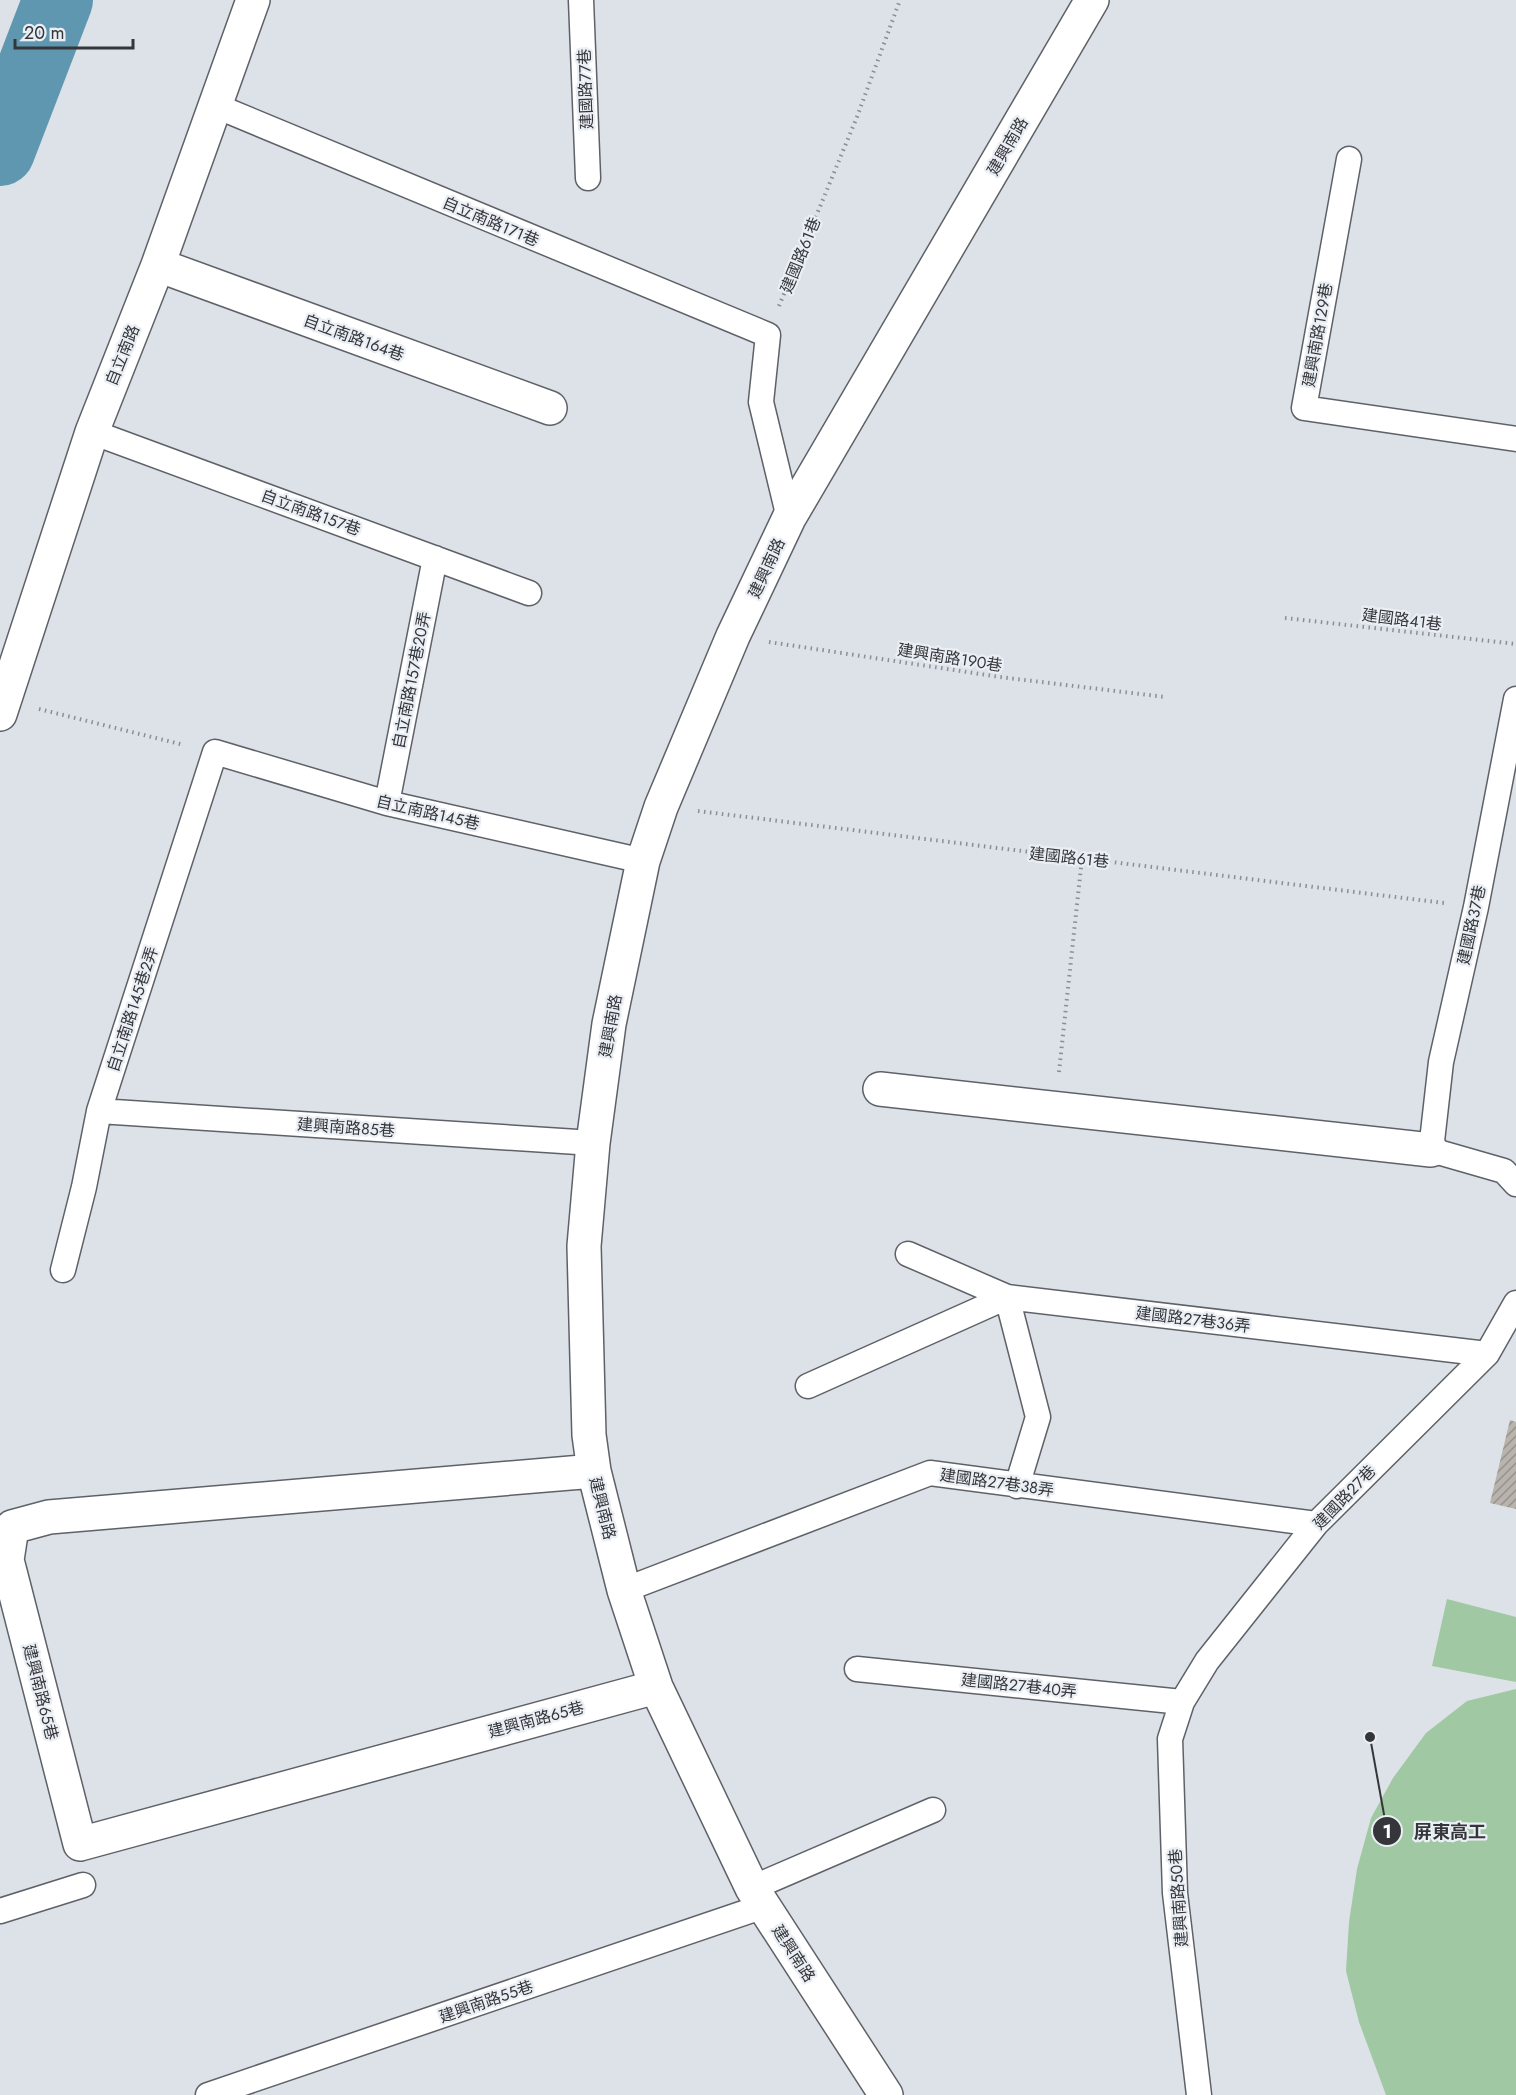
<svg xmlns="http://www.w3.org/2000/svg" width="1516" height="2095" viewBox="0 0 1516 2095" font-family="Jost,'Noto Sans TC',sans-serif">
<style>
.green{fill:#a0c8a2}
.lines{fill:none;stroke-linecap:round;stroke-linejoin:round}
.river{stroke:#5f96b0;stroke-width:70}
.building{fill:url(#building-hatch)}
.service-casing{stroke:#5e6268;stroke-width:27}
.minor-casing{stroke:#5e6268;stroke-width:36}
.path{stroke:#8b8e92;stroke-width:4;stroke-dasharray:1.5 4.5;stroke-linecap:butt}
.service{stroke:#fff;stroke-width:24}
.minor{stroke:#fff;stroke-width:33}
.labels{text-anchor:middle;stroke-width:4.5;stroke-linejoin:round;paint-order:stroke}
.street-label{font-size:16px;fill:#353639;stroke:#eaeff5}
.leader{fill:none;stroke:#353639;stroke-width:2}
.callout-dot{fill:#353639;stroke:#eaeff5;stroke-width:2}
.mark-label{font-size:18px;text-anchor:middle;font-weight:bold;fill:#fff}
.callout-label{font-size:18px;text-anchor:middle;font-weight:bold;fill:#353639;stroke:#eaeff5;stroke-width:4.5;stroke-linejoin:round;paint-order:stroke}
</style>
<defs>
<pattern id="building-hatch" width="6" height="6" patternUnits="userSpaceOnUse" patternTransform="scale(1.5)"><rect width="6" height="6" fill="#b8b3ad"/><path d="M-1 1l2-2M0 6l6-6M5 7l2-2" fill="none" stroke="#96928e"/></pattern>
</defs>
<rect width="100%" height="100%" fill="#dde2e8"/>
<path class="green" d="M1447,1599L1516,1617V1682L1432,1666Z
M1516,1689V2095H1386L1359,2022L1346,1971L1349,1922L1357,1869L1371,1818L1393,1778L1426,1733L1467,1701Z"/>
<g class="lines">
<path class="river" d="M0,151L58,0"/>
</g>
<path class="building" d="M1510,1420L1516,1422V1509L1490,1503Z"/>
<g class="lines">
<defs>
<path id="service" d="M581,0L588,178
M216,106L768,335L761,402L789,518
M1349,159L1304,408L1516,439
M92,432L529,593
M1516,699L1476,907L1441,1062L1431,1150L1504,1171L1516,1184
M387,803L435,558
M99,1111L593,1143
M908,1254L1007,1297L1487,1354
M63,1270L84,1187L99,1111L215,752L387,803L643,861
M808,1386L1007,1297L1038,1417L1017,1486
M624,1590L930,1473L1316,1524
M857,1669L1182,1702
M752,1888L933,1810
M0,1911L83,1885
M208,2095L764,1906
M1199,2095L1175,1893L1170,1739L1182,1702L1207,1661L1316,1524L1487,1354L1516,1303"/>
<path id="minor" d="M158,265L550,408
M0,714L92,432L158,265L253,0
M880,1089L1431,1150
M594,1471L49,1517L12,1527L7,1560L80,1844L656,1687
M886,2095L752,1888L656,1687L624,1590L594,1471L589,1435L584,1246L593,1143L609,1024L643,861L661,807L733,636L789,518L1092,0"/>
</defs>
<use href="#service" class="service-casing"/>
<use href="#minor" class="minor-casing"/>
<path class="path" d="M779,306L857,117L900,0
M1285,618L1516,644
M769,642L1000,677L1165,697
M39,709L184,745
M698,811L1444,903
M1059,1072L1082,858"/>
<use href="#service" class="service"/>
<use href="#minor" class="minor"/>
</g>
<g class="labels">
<g class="street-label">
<text transform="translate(585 89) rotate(-92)" y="6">建國路77巷</text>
<text transform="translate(1007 146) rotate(-60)" y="6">建興南路</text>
<text transform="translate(491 221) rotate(23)" y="6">自立南路171巷</text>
<text transform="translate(800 255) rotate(-68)" y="6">建國路61巷</text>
<text transform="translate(1317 335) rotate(-80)" y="6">建興南路129巷</text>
<text transform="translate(354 337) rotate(20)" y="6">自立南路164巷</text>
<text transform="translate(122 355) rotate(-68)" y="6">自立南路</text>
<text transform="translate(311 512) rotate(20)" y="6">自立南路157巷</text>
<text transform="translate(766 568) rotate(-65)" y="6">建興南路</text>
<text transform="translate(1402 619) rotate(7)" y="6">建國路41巷</text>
<text transform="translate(950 657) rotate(9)" y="6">建興南路190巷</text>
<text transform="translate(411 680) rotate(-79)" y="6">自立南路157巷20弄</text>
<text transform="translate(428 812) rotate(13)" y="6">自立南路145巷</text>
<text transform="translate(1069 857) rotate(6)" y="6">建國路61巷</text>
<text transform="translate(1471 925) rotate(-78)" y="6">建國路37巷</text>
<text transform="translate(132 1009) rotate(-72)" y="6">自立南路145巷2弄</text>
<text transform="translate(610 1026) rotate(-80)" y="6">建興南路</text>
<text transform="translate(346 1127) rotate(4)" y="6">建興南路85巷</text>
<text transform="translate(1193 1319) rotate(7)" y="6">建國路27巷36弄</text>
<text transform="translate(997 1482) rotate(8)" y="6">建國路27巷38弄</text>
<text transform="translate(1344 1497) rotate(-46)" y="6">建國路27巷</text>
<text transform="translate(603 1508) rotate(76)" y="6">建興南路</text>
<text transform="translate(1019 1685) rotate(6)" y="6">建國路27巷40弄</text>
<text transform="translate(41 1692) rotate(76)" y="6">建興南路65巷</text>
<text transform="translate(536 1719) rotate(-15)" y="6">建興南路65巷</text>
<text transform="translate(1178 1898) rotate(-94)" y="6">建興南路50巷</text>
<text transform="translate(794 1953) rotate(57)" y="6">建興南路</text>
<text transform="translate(486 2001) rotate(-19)" y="6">建興南路55巷</text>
</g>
</g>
<path class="leader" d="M1370 1737L1387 1831"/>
<g class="callout-dot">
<circle cx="1370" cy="1737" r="6"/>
<circle cx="1387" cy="1831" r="15"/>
</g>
<g class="mark-label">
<text x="1387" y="1838">1</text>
</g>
<g class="callout-label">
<text x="1450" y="1838">屏東高工</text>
</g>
<path d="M15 39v9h118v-9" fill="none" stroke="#353639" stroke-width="3"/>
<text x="24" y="39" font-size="18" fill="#353639" stroke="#eaeff5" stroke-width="4.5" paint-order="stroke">20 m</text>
</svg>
